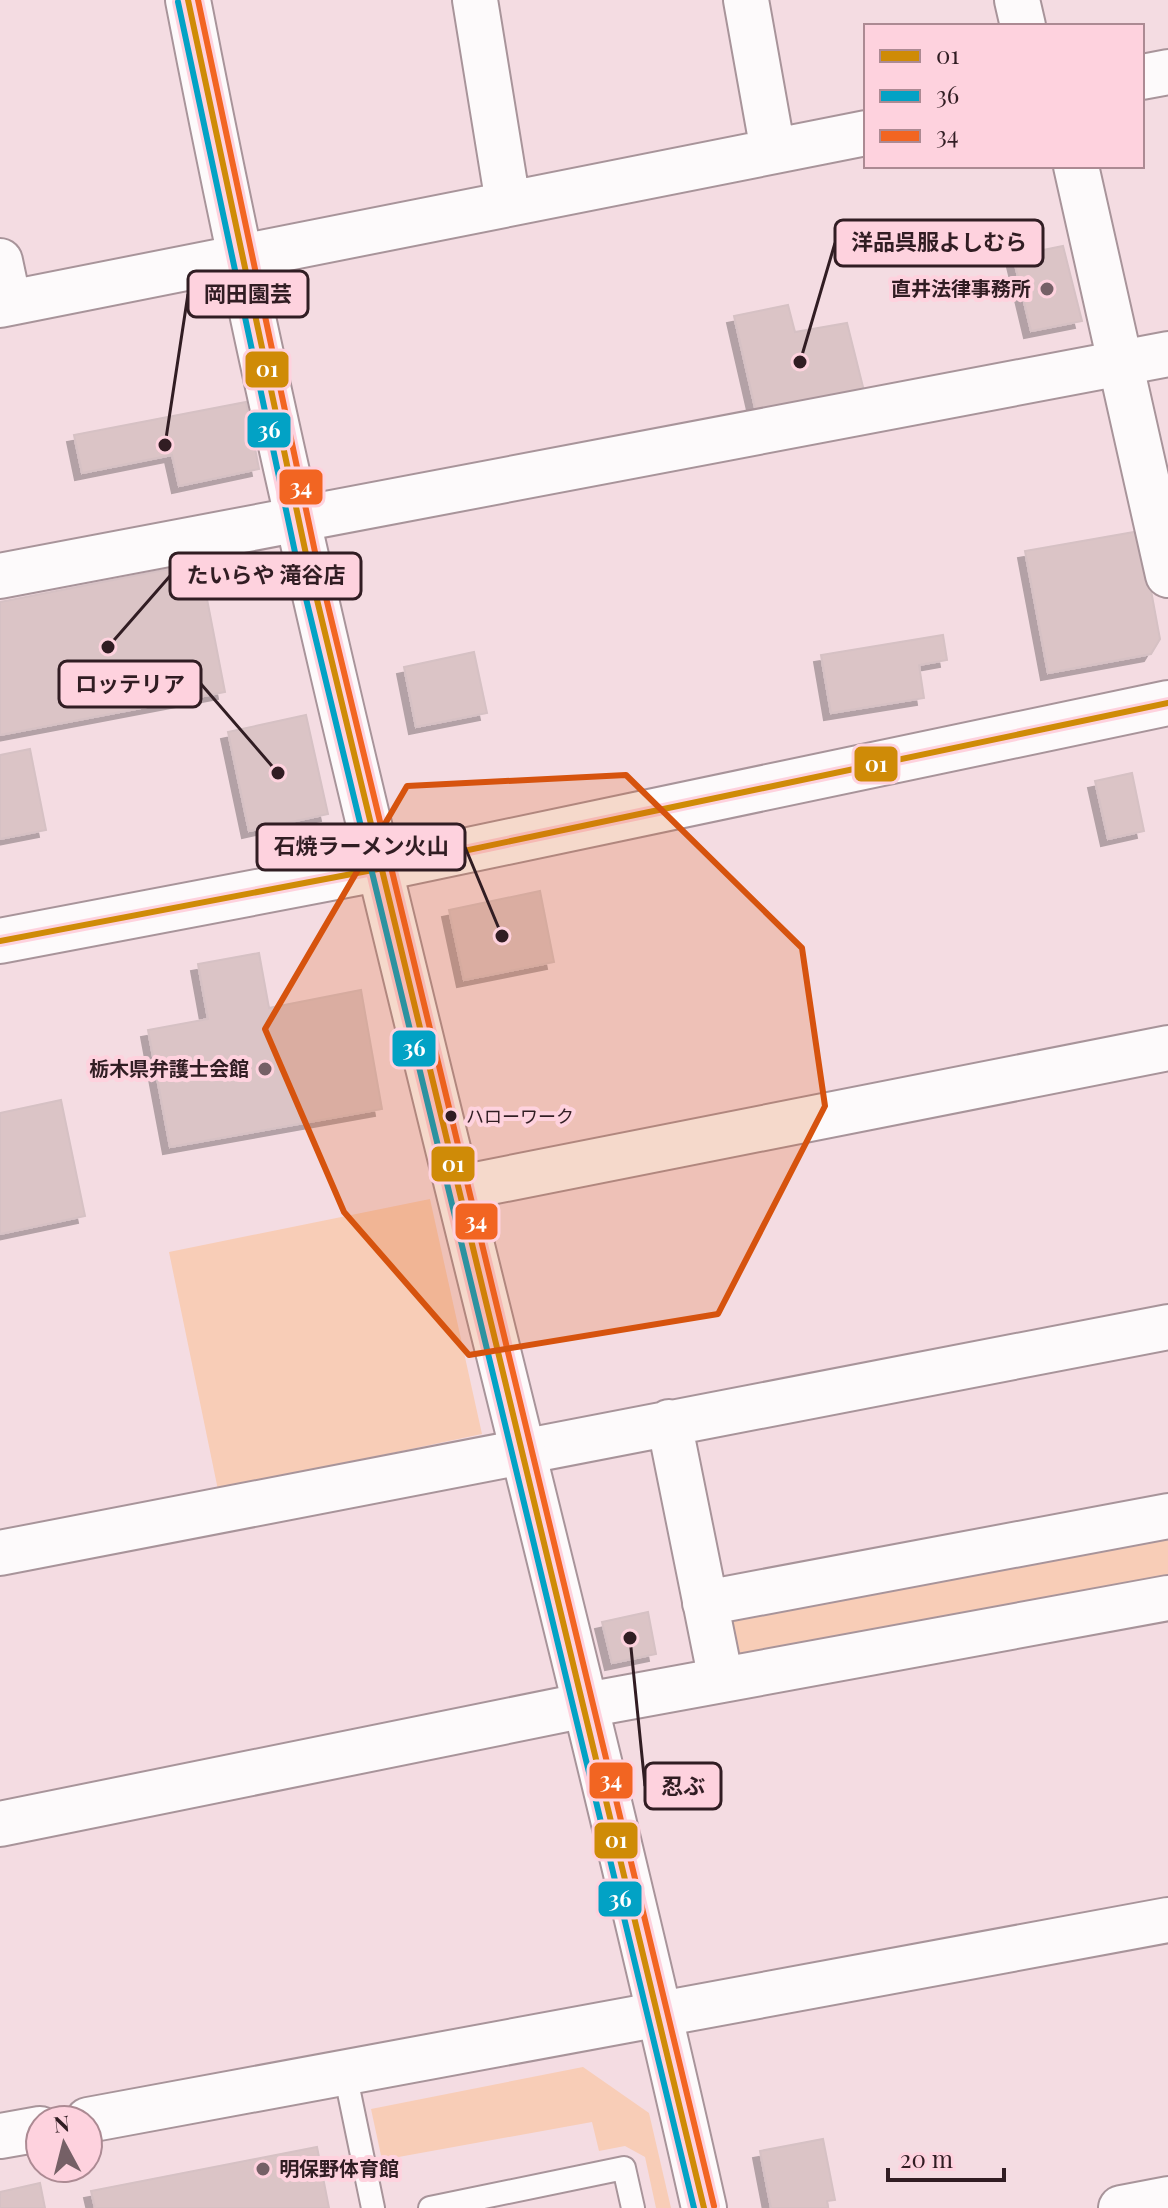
<svg xmlns="http://www.w3.org/2000/svg" width="1168" height="2208" viewBox="0 0 1168 2208" font-family="'Playfair Display','Noto Sans JP',serif">
<style>
.green{fill:#f8cdb7}
.building{fill:#dbc4c6;stroke:#d6c1c4;stroke-width:2;filter:url(#shadow)}
.lines{fill:none;stroke-linecap:round;stroke-linejoin:round}
.service-casing{stroke:#a8949a;stroke-width:26}
.minor-casing{stroke:#a8949a;stroke-width:48}
.tertiary-casing{stroke:#a8949a;stroke-width:48}
.service{stroke:#fdfafb;stroke-width:22}
.minor{stroke:#fdfafb;stroke-width:44}
.tertiary{stroke:#fdfafb;stroke-width:44}
.bus-1-casing{stroke:#fed2de;stroke-width:12}
.bus-2-casing{stroke:#fed2de;stroke-width:12}
.bus-3-casing{stroke:#fed2de;stroke-width:12}
.bus-1{stroke:#cf8b07;stroke-width:6}
.bus-2{stroke:#02a2c5;stroke-width:6}
.bus-3{stroke:#f26522;stroke-width:6}
.marked{fill:#d6530e;fill-opacity:0.2;stroke:#d6530e;stroke-width:6;stroke-linejoin:round}
.poi-dot{fill:#756066;stroke:#fed2de;stroke-width:3}
.bus-dot{fill:#311d23;stroke:#fed2de;stroke-width:3}
.labels{text-anchor:middle;stroke-width:8;stroke-linejoin:round;paint-order:stroke}
.bus-label{font-size:18px;fill:#311d23;stroke:#fed2de;text-anchor:start}
.poi-label{font-size:20px;font-weight:bold;fill:#311d23;stroke:#fed2de;text-anchor:end}
.leader{fill:none;stroke:#311d23;stroke-width:3}
.callout-dot{fill:#311d23;stroke:#fed2de;stroke-width:3}
.callout{fill:#fed2de;stroke:#311d23;stroke-width:3}
.callout-label{font-size:22px;text-anchor:middle;font-weight:bold;fill:#311d23}
.line-badge{stroke:#fed2de;stroke-width:3}
.badge-label{font-size:22px;text-anchor:middle;font-weight:bold;fill:#fff}
</style>
<defs>
<filter id="shadow"><feDropShadow dx="-7" dy="7" stdDeviation="0" flood-color="#0004"/></filter>
</defs>
<rect width="100%" height="100%" fill="#f4dce2"/>
<path class="green" d="M430,1199L482,1434L218,1490L169,1252Z
M1168,1528V1583L729,1664L719,1614Z
M583,2067L649,2113L671,2208H656L645,2157L625,2146L599,2151L592,2122L382,2160L371,2109Z"/>
<path class="building" d="M1063,246L1082,321L1031,331L1013,256Z
M788,305L795,332L847,323L864,391L756,412L734,316Z
M246,402L259,469L179,486L172,455L82,473L74,435Z
M1140,531L1160,639L1151,654L1048,673L1025,551Z
M200,563L225,692L0,735V602Z
M943,635L947,660L919,665L924,698L831,713L821,655Z
M474,652L487,713L416,727L404,667Z
M306,715L328,814L249,831L228,732Z
M30,749L46,830L0,839V755Z
M1132,773L1144,831L1108,839L1095,781Z
M540,891L554,962L464,980L449,910Z
M259,953L269,1008L361,990L382,1109L170,1147L148,1030L208,1019L198,964Z
M61,1100L85,1216L0,1234V1113Z
M648,1612L656,1654L612,1663L602,1622Z
M823,2139L835,2200L827,2201L828,2208H771L760,2151Z
M317,2147L329,2208H95L91,2191Z
M40,2183L45,2208H0V2192Z"/>
<g class="lines">
<defs>
<path id="service" d="M345,2073L373,2208
M430,2208L624,2168L633,2208"/>
<path id="minor" d="M475,0L508,203
M746,0L773,151
M1017,0L1023,26
M1142,77L1168,72
M0,261L9,303
M0,305L866,133
M0,576L1168,354
M460,1188L1168,1048
M669,1422L721,1680
M0,1553L1168,1327
M705,1603L1168,1516
M0,1824L586,1705L1168,1598
M1121,2208L1168,2199"/>
<path id="tertiary" d="M188,0C331,742 538,1471 704,2208
M1076,166L1168,575
M0,941L378,869L1168,703
M88,2120L1168,1920
M0,2136L40,2129"/>
</defs>
<use href="#service" class="service-casing"/>
<use href="#minor" class="minor-casing"/>
<use href="#tertiary" class="tertiary-casing"/>
<use href="#service" class="service"/>
<use href="#minor" class="minor"/>
<use href="#tertiary" class="tertiary"/>
<defs>
<path id="bus-1" d="M188,0L306,554L704,2208
M0,941L378,869L1168,703"/>
<path id="bus-2" d="M178,2L296,557L694,2208"/>
<path id="bus-3" d="M198,0L315,552L714,2206"/>
</defs>
<use href="#bus-1" class="bus-1-casing"/>
<use href="#bus-2" class="bus-2-casing"/>
<use href="#bus-3" class="bus-3-casing"/>
<use href="#bus-1" class="bus-1"/>
<use href="#bus-2" class="bus-2"/>
<use href="#bus-3" class="bus-3"/>
</g>
<path class="marked" d="M626,775L802,948L825,1106L718,1314L469,1355L344,1212L265,1029L407,786Z"/>
<g class="poi-dot">
<circle cx="1047" cy="289" r="8"/>
<circle cx="265" cy="1069" r="8"/>
<circle cx="263" cy="2169" r="8"/>
</g>
<circle class="bus-dot" cx="451" cy="1116" r="7"/>
<g class="labels">
<g class="bus-label">
<text x="466" y="1123">ハローワーク</text>
</g>
<g class="poi-label">
<text x="1031" y="296">直井法律事務所</text>
<text x="249" y="1076">栃木県弁護士会館</text>
<text x="279" y="2176" text-anchor="start">明保野体育館</text>
</g>
</g>
<path class="leader" d="M800 362L835 243M165 445L188 294M108 647L170 576M278 773L201 684M502 936L465 847M630 1638L645 1786"/>
<g class="callout-dot">
<circle cx="800" cy="362" r="8"/>
<circle cx="165" cy="445" r="8"/>
<circle cx="108" cy="647" r="8"/>
<circle cx="278" cy="773" r="8"/>
<circle cx="502" cy="936" r="8"/>
<circle cx="630" cy="1638" r="8"/>
</g>
<g class="callout">
<rect x="835" y="220" width="208" height="46" rx="8"/>
<rect x="188" y="271" width="120" height="46" rx="8"/>
<rect x="170" y="553" width="191" height="46" rx="8"/>
<rect x="59" y="661" width="142" height="46" rx="8"/>
<rect x="257" y="824" width="208" height="46" rx="8"/>
<rect x="645" y="1763" width="76" height="46" rx="8"/>
</g>
<g class="callout-label">
<text x="939" y="250">洋品呉服よしむら</text>
<text x="248" y="302">岡田園芸</text>
<text x="266" y="583">たいらや 滝谷店</text>
<text x="130" y="692">ロッテリア</text>
<text x="361" y="854">石焼ラーメン火山</text>
<text x="683" y="1794">忍ぶ</text>
</g>
<g class="line-badge">
<rect x="244" y="350" width="46" height="39" rx="8" fill="#cf8b07"/>
<rect x="246" y="411" width="46" height="38" rx="8" fill="#02a2c5"/>
<rect x="278" y="468" width="46" height="38" rx="8" fill="#f26522"/>
<rect x="853" y="745" width="46" height="38" rx="8" fill="#cf8b07"/>
<rect x="391" y="1029" width="46" height="39" rx="8" fill="#02a2c5"/>
<rect x="430" y="1145" width="46" height="38" rx="8" fill="#cf8b07"/>
<rect x="454" y="1202" width="45" height="39" rx="8" fill="#f26522"/>
<rect x="588" y="1761" width="46" height="39" rx="8" fill="#f26522"/>
<rect x="593" y="1821" width="46" height="39" rx="8" fill="#cf8b07"/>
<rect x="597" y="1880" width="46" height="38" rx="8" fill="#02a2c5"/>
</g>
<g class="badge-label">
<text x="267" y="377">01</text>
<text x="269" y="438">36</text>
<text x="301" y="495">34</text>
<text x="876" y="772">01</text>
<text x="414" y="1056">36</text>
<text x="453" y="1172">01</text>
<text x="476" y="1229">34</text>
<text x="611" y="1788">34</text>
<text x="616" y="1848">01</text>
<text x="620" y="1907">36</text>
</g>
<rect x="864" y="24" width="280" height="144" fill="#fed2de" stroke="#ac8a93" stroke-width="2"/>
<rect x="880" y="50" width="40" height="12" fill="#cf8b07" stroke="#ac8a93" stroke-width="2"/>
<text x="936" y="64" font-size="24" fill="#311d23">01</text>
<rect x="880" y="90" width="40" height="12" fill="#02a2c5" stroke="#ac8a93" stroke-width="2"/>
<text x="936" y="104" font-size="24" fill="#311d23">36</text>
<rect x="880" y="130" width="40" height="12" fill="#f26522" stroke="#ac8a93" stroke-width="2"/>
<text x="936" y="144" font-size="24" fill="#311d23">34</text>
<g transform="translate(64 2144) rotate(353)"><circle r="38" fill="#fed2de" stroke="#ac8a93" stroke-width="2"/>
<path d="M0-6L14 30L0 20L-14 30Z" fill="#756066"/>
<text y="-12" font-size="22" font-weight="bold" text-anchor="middle" fill="#311d23">N</text>
</g>
<path d="M888 2168v12h116v-12" fill="none" stroke="#311d23" stroke-width="4"/>
<text x="900" y="2168" font-size="24" fill="#311d23" stroke="#fed2de" stroke-width="6" paint-order="stroke">20 m</text>
</svg>
